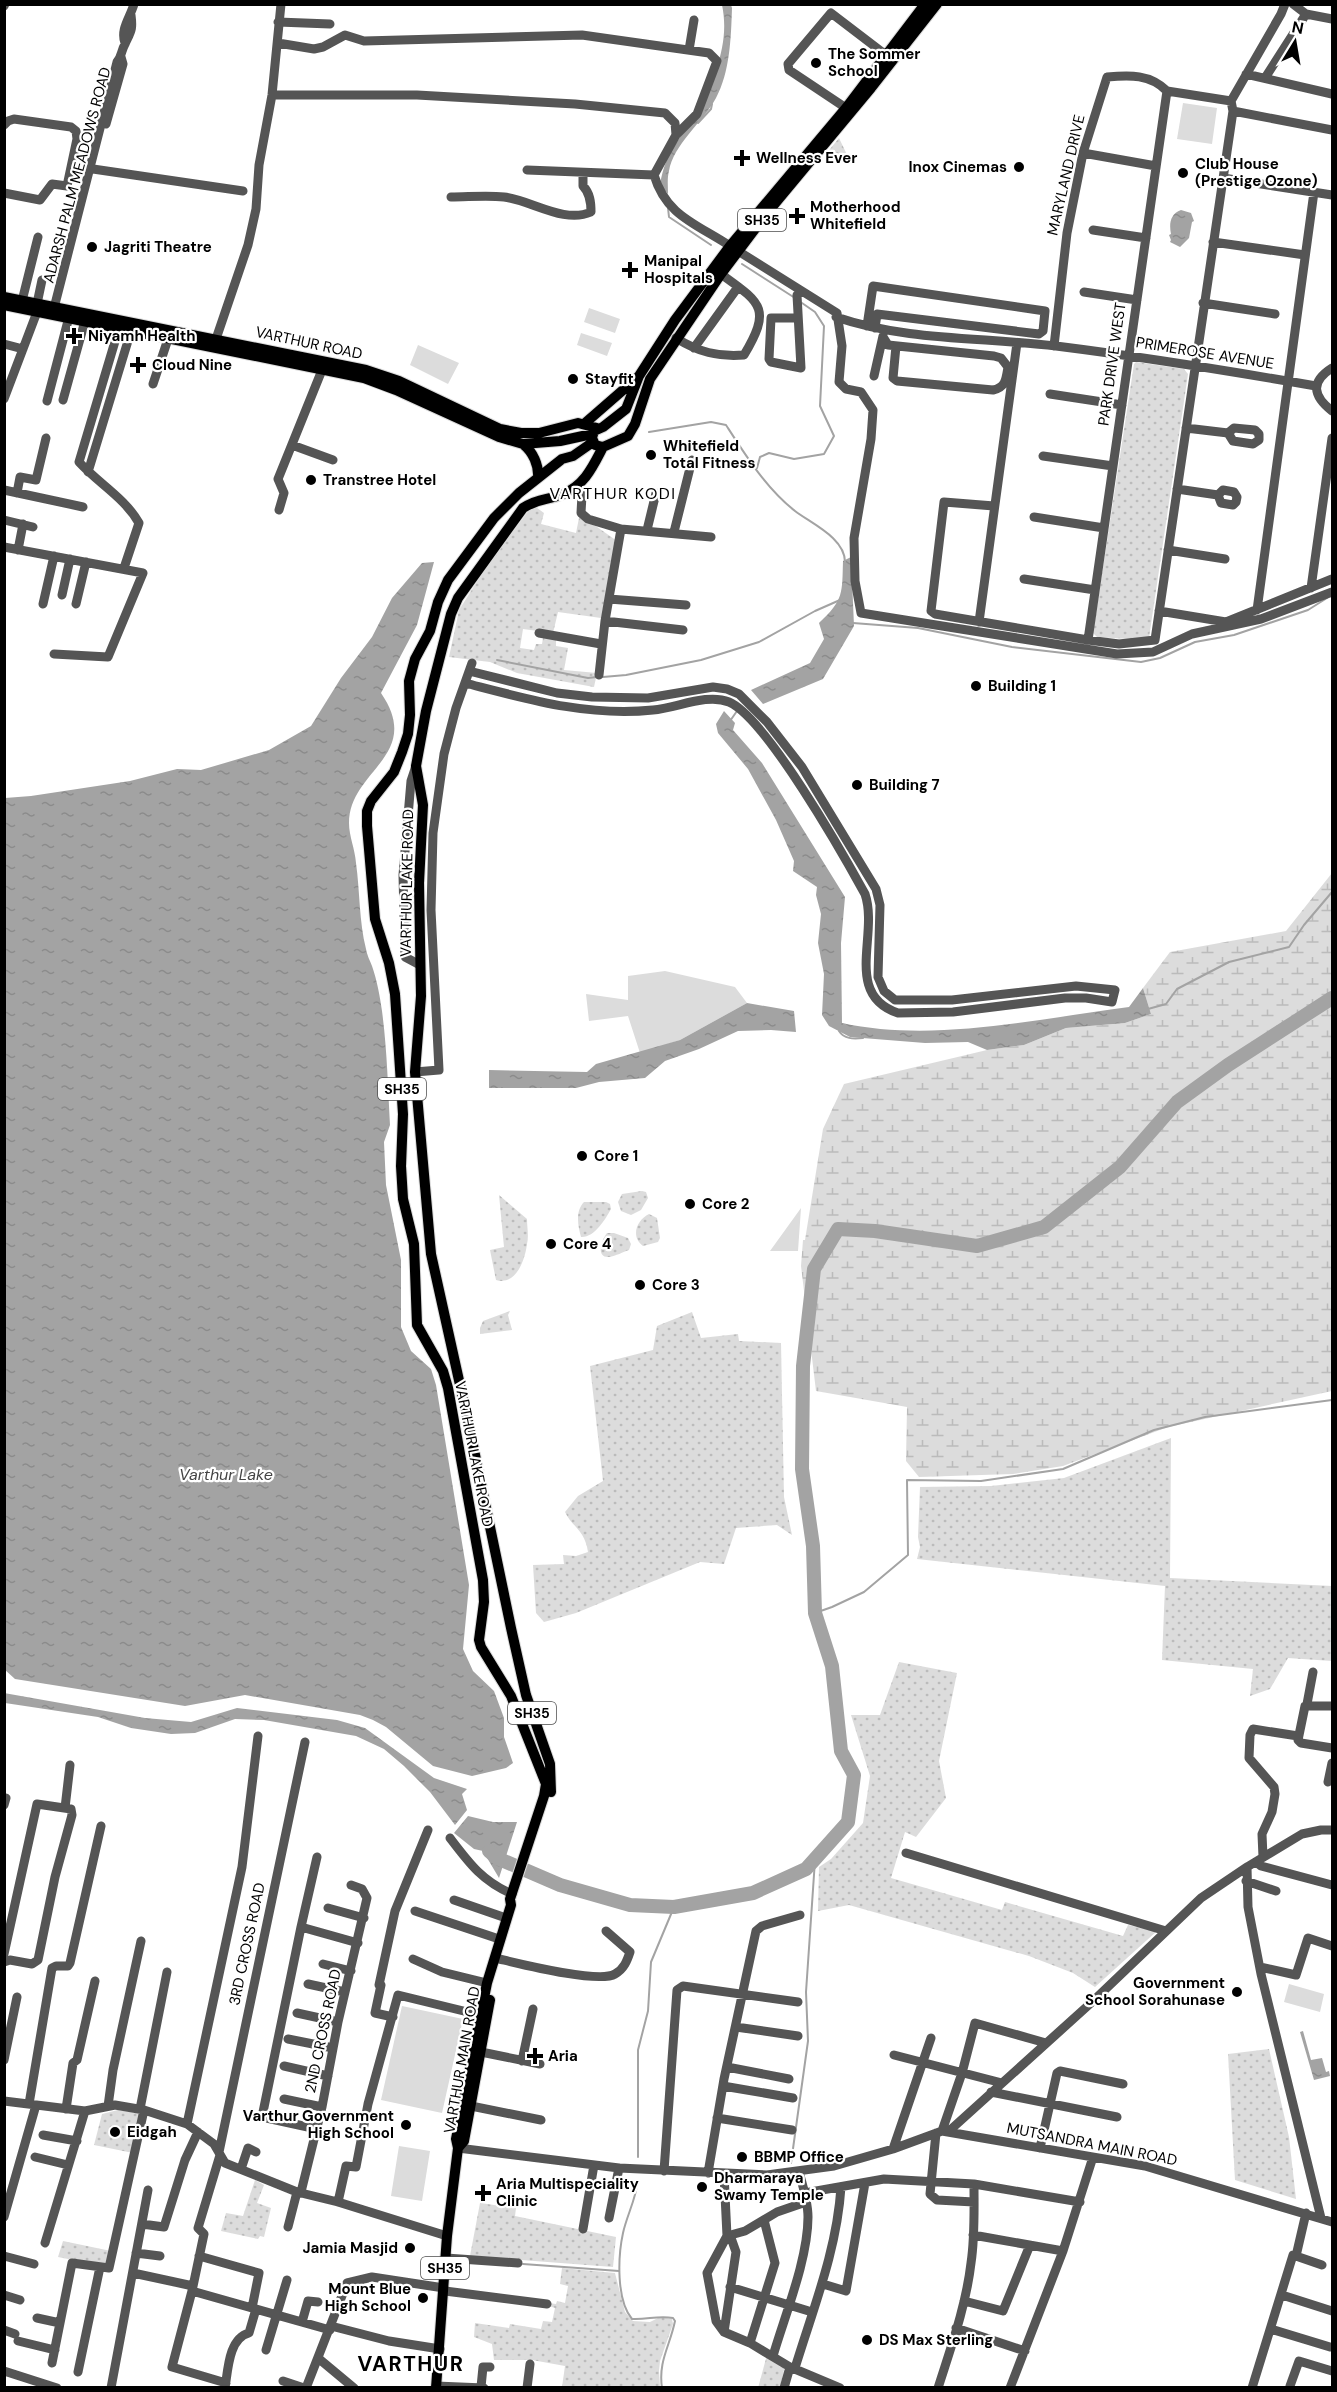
<svg xmlns="http://www.w3.org/2000/svg" width="1337" height="2392" viewBox="0 0 1337 2392" font-family="'DM Sans',sans-serif">
<style>
.grass{fill:url(#grass-dots)}
.wetland{fill:url(#wetland-marsh)}
.park{fill:#dcdcdc}
.water{fill:url(#water-ripples)}
.lines{fill:none;stroke-linecap:round;stroke-linejoin:round}
.stream{stroke:#a3a3a3;stroke-width:2}
.river{stroke:#a3a3a3;stroke-width:14}
.major-casing{stroke:#dbdbdb;stroke-width:12}
.minor{stroke:#555;stroke-width:9}
.major{stroke:#000;stroke-width:10}
.poi-dot{fill:#000;stroke:#fff;stroke-width:2}
.labels{text-anchor:middle;stroke-width:4.5;stroke-linejoin:round;paint-order:stroke}
.shield{fill:#fff;stroke:#4c4c4c;stroke-width:1.5}
.shield-label{font-size:14px;font-weight:bold;fill:#000}
.poi-label{font-size:15px;font-weight:bold;fill:#000;stroke:#fff;text-anchor:start}
.street-label{font-size:15px;fill:#000;stroke:#fff}
.neighbourhood-label{font-size:16px;letter-spacing:1.5px;fill:#000;stroke:#fff}
.water-label{font-size:16px;font-style:italic;fill:#444;stroke:#fff}
.district-label{font-size:21px;font-weight:bold;letter-spacing:1.5px;fill:#000;stroke:#fff}
</style>
<defs>
<pattern id="grass-dots" width="8" height="8" patternUnits="userSpaceOnUse" patternTransform="scale(1.5)"><rect width="8" height="8" fill="#dcdcdc"/><path d="M2 2h.1M6 6h.1" fill="none" stroke="#bbb" stroke-width="1.8" stroke-linecap="round"/></pattern>
<pattern id="wetland-marsh" width="20" height="14" patternUnits="userSpaceOnUse" patternTransform="scale(1.5)"><rect width="20" height="14" fill="#dcdcdc"/><path d="M1 5h8M5 5V1M11 12h8M15 12V8" fill="none" stroke="#bbb"/></pattern>
<pattern id="water-ripples" width="26" height="14" patternUnits="userSpaceOnUse" patternTransform="scale(1.5)"><rect width="26" height="14" fill="#a3a3a3"/><path d="M2 4q2-2 4 0t4 0M15 11q2-2 4 0t4 0" fill="none" stroke="#8b8b8b"/></pattern>
</defs>
<rect width="100%" height="100%" fill="#fff"/>
<path class="grass" d="M839,138L849,159V162L825,155Z
M1136,362L1184,369L1188,374L1149,638L1145,640L1097,637L1093,633L1134,364Z
M533,505L544,513L541,524L576,533L579,518L590,522L617,541L601,618L558,612L553,633L523,629L520,648L534,650L536,644H542L543,638L556,639V646L568,648L564,670L597,673L594,687L517,673L490,662L449,657L459,610L488,564Z
M642,1191L646,1192L648,1198L641,1210L631,1215L621,1211L618,1202L622,1194Z
M499,1195L527,1219C527,1227 529,1236 527,1244C525,1260 516,1286 496,1280L490,1250L504,1247Z
M584,1202H606L610,1204L611,1209C605,1220 594,1238 581,1237C578,1226 575,1211 584,1202Z
M649,1214L657,1218L660,1238L658,1242L643,1246C630,1236 637,1220 649,1214Z
M607,1233H614L628,1238L631,1244L629,1250C623,1252 616,1256 609,1257C595,1258 602,1239 607,1233Z
M510,1311L508,1315L512,1330L480,1334V1328L483,1321Z
M692,1312L701,1338L738,1334L739,1341L781,1343L784,1497L792,1535L777,1525L736,1528L724,1564L700,1562L576,1613L544,1622L536,1613L533,1565L564,1564L563,1555L576,1556L588,1552C585,1530 572,1527 565,1512L578,1496L603,1481L590,1366L653,1350L657,1326Z
M1171,1438L1170,1578L1332,1586V1661L1288,1658L1270,1689L1250,1696L1253,1669L1162,1660L1165,1586L917,1559L920,1547L918,1537L920,1487L991,1486L1064,1478Z
M899,1662L957,1673L939,1761L946,1798L916,1837L905,1832L891,1878L1002,1910L1005,1902L1123,1936L1128,1925L1157,1931L1095,1987L1073,1973L1029,1956L849,1905L818,1911L819,1867L831,1859L863,1823L870,1776L851,1715H880Z
M1269,2049L1289,2137L1296,2199L1235,2180L1228,2054Z
M118,2110L142,2114L133,2153L94,2145L102,2114Z
M255,2180L264,2185L257,2203L271,2208L264,2237L260,2236L258,2239L221,2231L226,2213L243,2216Z
M480,2203L516,2208L515,2216L616,2237L613,2267L470,2256Z
M63,2241L111,2251L108,2267L58,2257Z
M562,2268L615,2273L625,2312L633,2321L650,2322L660,2317L672,2319L673,2324L660,2361L659,2371L660,2387H562L565,2366L532,2360H494L492,2344L474,2337L475,2323L509,2328L510,2324L541,2329L543,2321L552,2322L555,2308L549,2306V2303L556,2304L557,2301L565,2303L568,2286L560,2284Z
M767,2355L785,2366L780,2387L758,2388Z"/>
<path class="wetland" d="M1332,873V1391L1168,1427L1063,1466L1013,1474L919,1477L906,1461L907,1407L816,1391L801,1266L803,1240H805L823,1129L844,1084L987,1050L1024,1045L1066,1028L1125,1023L1151,1014L1143,988L1170,952L1286,931Z"/>
<path class="park" d="M1183,103L1217,108L1212,144L1177,139Z
M589,308L620,319L615,333L584,322Z
M581,333L612,343L607,356L577,345Z
M418,345L459,363L448,384L410,365Z
M665,971L735,987L747,1003L680,1040L640,1053L628,1016L589,1021L586,994L628,1000V976Z
M801,1208L798,1251H770Z
M1289,1984L1324,1994L1320,2012L1284,2002Z
M402,2006L463,2019L442,2113L381,2100Z
M399,2146L430,2151L422,2201L391,2196Z"/>
<path class="water" d="M722,5H731L732,8C731,38 730,72 716,98C703,122 673,145 669,171C667,178 668,187 668,194L660,185C666,148 681,140 697,111C715,78 730,42 722,5Z
M1181,210L1191,213L1194,221L1192,222L1189,238L1180,247L1170,242L1171,240L1169,235L1171,234C1169,224 1170,214 1181,210Z
M851,557L854,626L823,679L763,704L751,690L810,663L824,639L819,623C844,600 842,593 843,561Z
M434,562L417,625L381,693C424,756 349,770 349,823C349,836 355,849 356,863C360,892 359,921 366,949C367,955 370,961 372,966C377,980 380,997 382,1011C387,1049 388,1087 390,1125L384,1142L386,1185L401,1260V1327L411,1351L431,1369L436,1385L469,1585L463,1649L473,1671L494,1691L504,1718V1737L513,1763L506,1768L472,1776L433,1766L386,1727L373,1720L360,1715L245,1695L185,1706L15,1679L4,1669L5,798L31,796L130,781L177,769L201,770L269,750L311,726L341,678L372,637L392,598L422,563Z
M724,711L735,723L733,730L762,763L845,897L841,943L842,1023C933,1043 1037,1019 1129,1007L1143,988L1151,1014L1125,1023L1066,1028L1024,1045L987,1050L968,1042L925,1043L850,1037L829,1026L822,1015L824,974L818,943L821,914L816,895L817,887L793,871L794,861L776,820L748,769L718,733L716,724Z
M747,1003L794,1011L796,1032L771,1030L738,1031L699,1049L665,1061L645,1078L599,1082L576,1088H489V1070L587,1072L596,1064L680,1040Z
M4,1693L145,1718L191,1722L237,1708L337,1720L365,1728L434,1778L467,1789L462,1794L467,1810L455,1825L430,1792L404,1766L384,1749L356,1736L264,1720L235,1719L195,1733L171,1734L131,1728L98,1717L5,1703Z
M468,1816L493,1822H517L499,1878L483,1851L474,1849L454,1833Z
M1303,2031L1311,2060L1322,2058L1326,2072L1329,2071L1330,2076L1314,2080L1300,2032Z"/>
<g class="lines">
<path class="stream" d="M698,123L711,109L712,104
M668,208L669,217L711,245
M742,264L795,298
M649,432L711,422L726,425C746,456 766,488 795,511C812,524 845,538 845,562
M757,468L760,457L769,453L794,459L824,454L834,436L820,406L824,326L815,312L802,303
M853,623L918,628L1012,647L1141,662L1160,658L1195,642L1234,635L1308,610L1327,598
M497,660L588,678L597,677
M603,677L626,675L701,660L759,642L815,611L840,600
M730,721L737,711
M1148,1009L1166,1004L1177,989L1229,962L1289,947L1304,925L1332,892
M839,1031C844,1039 853,1039 863,1038
M815,1613L832,1607L864,1592L908,1555L907,1480L981,1481L1063,1469L1154,1430L1205,1417L1332,1400
M638,2157V2050L648,2011L651,1962L674,1907
M791,2163L808,2041L806,1992L815,1860
M638,2180C636,2199 627,2215 623,2233C618,2256 616,2300 632,2319C647,2320 658,2315 673,2318L675,2321C670,2346 658,2361 662,2388
M523,2264L619,2271"/>
<path class="river" d="M489,1851L497,1858L560,1885L630,1905L674,1907L753,1893L806,1869L848,1822L854,1775L841,1751L832,1666L815,1613L813,1546L802,1469L803,1366L814,1269L838,1229L875,1231L977,1246L1044,1227L1120,1167L1177,1102L1228,1065L1332,998"/>
<defs>
<path id="major" d="M925,4L846,108L730,246L675,320L639,376L626,409L603,427L594,431L592,438L595,445L603,447L628,436L635,424L650,379L721,274L767,213L871,88L937,4
M4,297L366,370L399,381L500,429L521,433H539L578,423L597,428
M4,305L364,378L396,390L499,437L523,444L560,441L592,434
M584,424L638,377
M523,444C533,452 539,465 538,478
M551,1792L550,1764L526,1695L511,1628L468,1421L431,1254L415,1072L421,996L419,883L423,805L416,766L426,711L451,614L458,598L523,508C540,497 547,501 563,494C585,485 593,466 603,447
M458,2148L464,2141L490,2000
M436,2388L447,2236L458,2148L456,2139L487,1983L511,1905L510,1899L544,1796L546,1784L511,1696L481,1647L479,1640L484,1602L483,1580L448,1388L443,1371L417,1325L414,1244L403,1199L401,1166L403,1114L395,994L389,963L375,919L367,826V811L371,801L394,772L402,752L408,734L410,715L409,681L415,659L430,631L438,602L448,580L494,518L519,493L562,459L573,456L593,442"/>
</defs>
<use href="#major" class="major-casing"/>
<path class="minor" d="M1293,4L1306,14L1332,19
M4,6L5,4
M278,22L330,24
M125,43C120,29 130,18 134,4
M278,43L314,49L323,47L345,35L364,41L582,35L709,53L717,61L697,114L676,135
M689,50L694,20
M1246,74L1332,94
M1265,78L1306,14
M1167,91L1231,101
M272,95H417L575,104L665,113L675,123L676,135L654,175C666,216 697,224 730,246
M846,108L789,70L788,64L831,13L886,55
M1233,111L1332,130
M106,124L123,64L121,57
M4,125L8,121L14,119L71,127L76,131L77,139L67,186L52,184L40,200L4,193
M1083,153L1156,166
M93,169L243,191
M527,170L654,175
M1223,178L1332,195
M451,197C468,197 487,195 504,197C531,200 564,224 591,212C591,202 590,193 583,186V173
M1093,230L1146,238
M1213,242L1305,255
M738,251L837,313L842,346L839,382L846,389L861,392L873,410L871,439L854,538L855,581L861,613L1117,654L1153,652L1192,634L1261,619L1332,592
M1084,292L1137,300
M797,295L801,368L771,362L769,359L771,318H798
M38,299L42,280
M22,301L38,237
M1203,303L1275,314
M53,312L117,62C122,56 121,51 125,44C131,31 133,30 131,15
M836,317C906,341 982,337 1056,346C1143,357 1230,371 1316,386
M867,326L873,286L1045,311L1043,331L1039,334L877,314L875,328
M119,328L79,462C98,483 125,498 139,523L124,568
M883,337L888,345L994,356L1001,358L1008,367C1006,379 1006,387 993,390L897,381L893,378L896,346
M676,338C698,352 718,357 744,355C772,308 761,303 721,274
M216,339L248,245L256,209L259,165L272,95L281,4
M4,344L23,349
M1054,346L1067,233L1083,153L1107,77C1130,75 1150,74 1167,91
M694,348L738,287
M1332,368C1310,382 1313,396 1332,411
M874,376L883,336
M153,384L168,339
M1050,394L1122,405
M4,399L37,312
M63,400L85,321
M47,401L69,317
M1186,428L1228,433L1234,428L1255,430L1259,434V440L1253,444L1233,441L1228,433
M292,445L333,460
M1043,456L1113,466
M88,472L131,331
M576,487L582,495L581,513L588,519L621,529L711,537
M1177,489L1218,495L1223,490L1234,492L1237,497L1236,502L1233,505L1221,503L1218,495
M4,490L83,507
M17,493L20,477L36,480L46,438
M994,506L944,502L931,611L935,614L1088,640L1119,644L1155,640L1233,111L1231,101L1281,14L1285,4
M279,510L284,493L278,479L322,370
M1034,517L1104,528
M4,520L33,527
M647,530L656,493
M674,532L692,460
M4,547L143,573L108,657L54,654
M18,550L23,524
M1168,550L1225,559
M1024,579L1095,590
M1311,588L1332,438
M62,595L70,559
M609,599L686,605
M43,604L54,556
M76,604L86,562
M1257,610L1314,192
M1159,611L1226,622L1332,579
M605,621L683,630
M979,622L1017,343
M539,633L601,644
M1088,640L1167,91
M599,675L605,621L621,529
M465,683C527,699 588,717 653,710C677,708 707,693 729,702C766,718 843,854 865,894C879,935 843,994 898,1013L953,1012L1065,998H1086L1112,1002L1115,990L1076,986L952,1000H895L884,991L878,977L880,905L876,889L802,767L767,722L739,694L727,689L713,687L648,698L592,697L557,693L469,671
M416,766L411,781L403,875L405,957L420,965
M415,1072L439,1070L431,910L433,833L444,754L456,708L472,663
M1307,1704L1313,1672
M1332,1706H1305L1298,1740L1301,1743L1332,1748
M1328,1782L1332,1763
M4,1805L6,1798
M65,1808L70,1765
M450,1838C469,1863 482,1881 512,1894
M906,1853L1166,1931
M1263,1857L1262,1834L1272,1812L1275,1794L1274,1787L1249,1758L1250,1735L1253,1729L1298,1736
M1256,1862L1261,1866L1332,1885
M1247,1867L1248,1907L1261,1974L1321,2218
M1246,1881L1276,1891
M454,1900L506,1918
M328,1908L364,1918
M415,1911L499,1939
M301,1927L317,1857
M4,1954L37,1804L71,1809L72,1815L55,1877L38,1960L32,1964L10,1960L4,1962
M495,1958C517,1963 598,1984 615,1974C624,1969 627,1961 630,1952L606,1931
M413,1959L442,1972L487,1983
M323,1964L351,1971
M1260,1967L1296,1975L1308,1938L1332,1946
M308,1984L345,1992
M297,2013L338,2022
M393,2017L375,2013L381,1985H379L395,1911L428,1830
M736,2027L798,2036
M288,2039L333,2048
M481,2052L540,2064
M894,2055L1002,2083
M4,2060L17,1997
M522,2061L533,2009
M284,2066L328,2076
M727,2067L789,2079
M723,2086L793,2098
M991,2092L1117,2117
M284,2099L322,2107
M4,2101L85,2111L115,2105L144,2110L187,2124L214,2144L225,2163L297,2192L338,2202L447,2236
M29,2104L52,1968L56,1966H68L70,1963L101,1826
M108,2106L113,2070L141,1941
M471,2106L541,2120
M66,2109L73,2063L77,2060L95,1981
M140,2109L167,1972
M717,2118L792,2130
M187,2124L242,1867L258,1736
M317,2129L262,2117L301,1927L358,1943
M942,2131L962,2073L975,2023L1046,2043
M948,2132L1092,2002L1201,1898L1247,1867L1302,1834L1321,1830H1332
M936,2133L930,2194L937,2200L974,2202
M43,2135L77,2141
M458,2148L619,2168L767,2175L834,2166L893,2149L942,2131L1145,2166L1332,2222
M1040,2148L1057,2073L1060,2071L1123,2084
M893,2149L931,2038
M219,2152L305,1742
M220,2155L198,2228L204,2234L192,2291L172,2367L226,2383
M35,2157L68,2165
M241,2169L248,2148L256,2152
M664,2171L677,1990L683,1986L798,2002
M708,2173L724,2079L756,1931L762,1926L800,1915
M724,2174L727,2236L707,2273L716,2321L724,2332L750,2343L790,2367L840,2388
M974,2184L1080,2202
M301,2192L322,2107L338,2022L367,1898L362,1889L351,1885
M805,2193L884,2179L974,2184C974,2211 975,2237 971,2263C966,2306 951,2347 938,2388
M338,2202L346,2166L356,2167L368,2104L398,1995L480,2015
M4,2217L36,2105
M609,2218L619,2168
M142,2224L164,2227L185,2160L198,2132
M288,2227L297,2192
M583,2229L594,2165
M973,2235L1063,2251
M727,2236L745,2231L777,2212L806,2202
M45,2243L85,2111
M136,2253L160,2256
M4,2256L34,2264
M199,2256L259,2273L252,2308
M1296,2256L1306,2213
M446,2258L518,2263
M133,2273L193,2286
M823,2284L846,2291L865,2183
M730,2287L812,2312
M192,2291L330,2330
M445,2291L547,2304
M4,2295L20,2300
M1282,2295L1332,2311
M964,2301L1003,2311L1030,2245
M37,2318L60,2323
M302,2322L308,2301L318,2302
M331,2326L389,2341L440,2349
M956,2328L1025,2351
M1271,2329L1330,2347
M4,2330L15,2334
M724,2332L736,2252L730,2235
M18,2341L55,2350
M750,2343L775,2263L764,2220
M266,2350L287,2280
M773,2356C785,2315 808,2259 808,2217C808,2202 803,2186 799,2172
M318,2358L354,2388
M52,2363L72,2263L109,2268L144,2110
M795,2368C813,2309 837,2250 841,2187
M4,2371L57,2388
M78,2372L100,2267
M283,2381L304,2388
M436,2386L484,2388
M1290,2386L1299,2361L1332,2371
M481,2387L483,2367H490
M111,2388L148,2190
M225,2388C228,2369 229,2338 249,2333L256,2309
M306,2388L347,2283L372,2277L444,2288
M527,2388L530,2364
M784,2388L790,2367
M1010,2388L1063,2251L1093,2157
M1252,2388L1293,2255L1322,2265"/>
<use href="#major" class="major"/>
</g>
<g class="poi-dot">
<circle cx="816" cy="63" r="6"/>
<path d="M739 149h6v6h6v6h-6v6h-6v-6h-6v-6h6z"/>
<circle cx="1019" cy="167" r="6"/>
<circle cx="1183" cy="173" r="6"/>
<path d="M794 207h6v6h6v6h-6v6h-6v-6h-6v-6h6z"/>
<circle cx="92" cy="247" r="6"/>
<path d="M627 261h6v6h6v6h-6v6h-6v-6h-6v-6h6z"/>
<path d="M71 327h6v6h6v6h-6v6h-6v-6h-6v-6h6z"/>
<path d="M135 356h6v6h6v6h-6v6h-6v-6h-6v-6h6z"/>
<circle cx="573" cy="379" r="6"/>
<circle cx="651" cy="455" r="6"/>
<circle cx="311" cy="480" r="6"/>
<circle cx="976" cy="686" r="6"/>
<circle cx="857" cy="785" r="6"/>
<circle cx="582" cy="1156" r="6"/>
<circle cx="690" cy="1204" r="6"/>
<circle cx="551" cy="1244" r="6"/>
<circle cx="640" cy="1285" r="6"/>
<circle cx="1237" cy="1992" r="6"/>
<path d="M532 2047h6v6h6v6h-6v6h-6v-6h-6v-6h6z"/>
<circle cx="406" cy="2125" r="6"/>
<circle cx="115" cy="2132" r="6"/>
<circle cx="742" cy="2157" r="6"/>
<circle cx="702" cy="2187" r="6"/>
<path d="M480 2184h6v6h6v6h-6v6h-6v-6h-6v-6h6z"/>
<circle cx="410" cy="2248" r="6"/>
<circle cx="423" cy="2298" r="6"/>
<circle cx="867" cy="2340" r="6"/>
</g>
<g class="labels">
<g class="shield">
<rect x="738" y="209" width="48" height="22" rx="4.5"/>
<rect x="378" y="1078" width="48" height="22" rx="4.5"/>
<rect x="508" y="1702" width="48" height="22" rx="4.5"/>
<rect x="421" y="2257" width="48" height="22" rx="4.5"/>
</g>
<g class="shield-label">
<text x="762" y="225">SH35</text>
<text x="402" y="1094">SH35</text>
<text x="532" y="1718">SH35</text>
<text x="445" y="2273">SH35</text>
</g>
<g class="poi-label">
<text x="828" y="59">The Sommer<tspan x="828" dy="17">School</tspan></text>
<text x="756" y="163">Wellness Ever</text>
<text x="1195" y="169">Club House<tspan x="1195" dy="17">(Prestige Ozone)</tspan></text>
<text x="1007" y="172" text-anchor="end">Inox Cinemas</text>
<text x="810" y="212">Motherhood<tspan x="810" dy="17">Whitefield</tspan></text>
<text x="104" y="252">Jagriti Theatre</text>
<text x="644" y="266">Manipal<tspan x="644" dy="17">Hospitals</tspan></text>
<text x="88" y="341">Niyamh Health</text>
<text x="152" y="370">Cloud Nine</text>
<text x="585" y="384">Stayfit</text>
<text x="663" y="451">Whitefield<tspan x="663" dy="17">Total Fitness</tspan></text>
<text x="323" y="485">Transtree Hotel</text>
<text x="988" y="691">Building 1</text>
<text x="869" y="790">Building 7</text>
<text x="594" y="1161">Core 1</text>
<text x="702" y="1209">Core 2</text>
<text x="563" y="1249">Core 4</text>
<text x="652" y="1290">Core 3</text>
<text x="1225" y="1988" text-anchor="end">Government<tspan x="1225" dy="17">School Sorahunase</tspan></text>
<text x="548" y="2061">Aria</text>
<text x="394" y="2121" text-anchor="end">Varthur Government<tspan x="394" dy="17">High School</tspan></text>
<text x="127" y="2137">Eidgah</text>
<text x="754" y="2162">BBMP Office</text>
<text x="714" y="2183">Dharmaraya<tspan x="714" dy="17">Swamy Temple</tspan></text>
<text x="496" y="2189">Aria Multispeciality<tspan x="496" dy="17">Clinic</tspan></text>
<text x="398" y="2253" text-anchor="end">Jamia Masjid</text>
<text x="411" y="2294" text-anchor="end">Mount Blue<tspan x="411" dy="17">High School</tspan></text>
<text x="879" y="2345">DS Max Sterling</text>
</g>
<g class="street-label">
<text transform="translate(77 175) rotate(-75)" y="5">ADARSH PALM MEADOWS ROAD</text>
<text transform="translate(1066 175) rotate(-77)" y="5">MARYLAND DRIVE</text>
<text transform="translate(309 343) rotate(12)" y="5">VARTHUR ROAD</text>
<text transform="translate(1205 353) rotate(9)" y="5">PRIMEROSE AVENUE</text>
<text transform="translate(1112 364) rotate(-82)" y="5">PARK DRIVE WEST</text>
<text transform="translate(407 883) rotate(-89)" y="5">VARTHUR LAKE ROAD</text>
<text transform="translate(474 1454) rotate(79)" y="5">VARTHUR LAKE ROAD</text>
<text transform="translate(247 1944) rotate(-78)" y="5">3RD CROSS ROAD</text>
<text transform="translate(323 2031) rotate(-78)" y="5">2ND CROSS ROAD</text>
<text transform="translate(462 2060) rotate(-80)" y="5">VARTHUR MAIN ROAD</text>
<text transform="translate(1092 2144) rotate(11)" y="5">MUTSANDRA MAIN ROAD</text>
</g>
<g class="neighbourhood-label">
<text x="613" y="499">VARTHUR KODI</text>
</g>
<g class="water-label">
<text x="226" y="1480">Varthur Lake</text>
</g>
<g class="district-label">
<text x="411" y="2371">VARTHUR</text>
</g>
</g>
<rect width="1337" height="2392" fill="none" stroke="#000000" stroke-width="12"/>
<g transform="translate(1295 42) rotate(11)" stroke="#ffffff" stroke-width="4.5" paint-order="stroke">
<path d="M0-4.5L10 22L0 15L-10 22Z" fill="#000000"/>
<text y="-9" font-size="16" font-weight="bold" text-anchor="middle" fill="#000000">N</text>
</g>
</svg>
